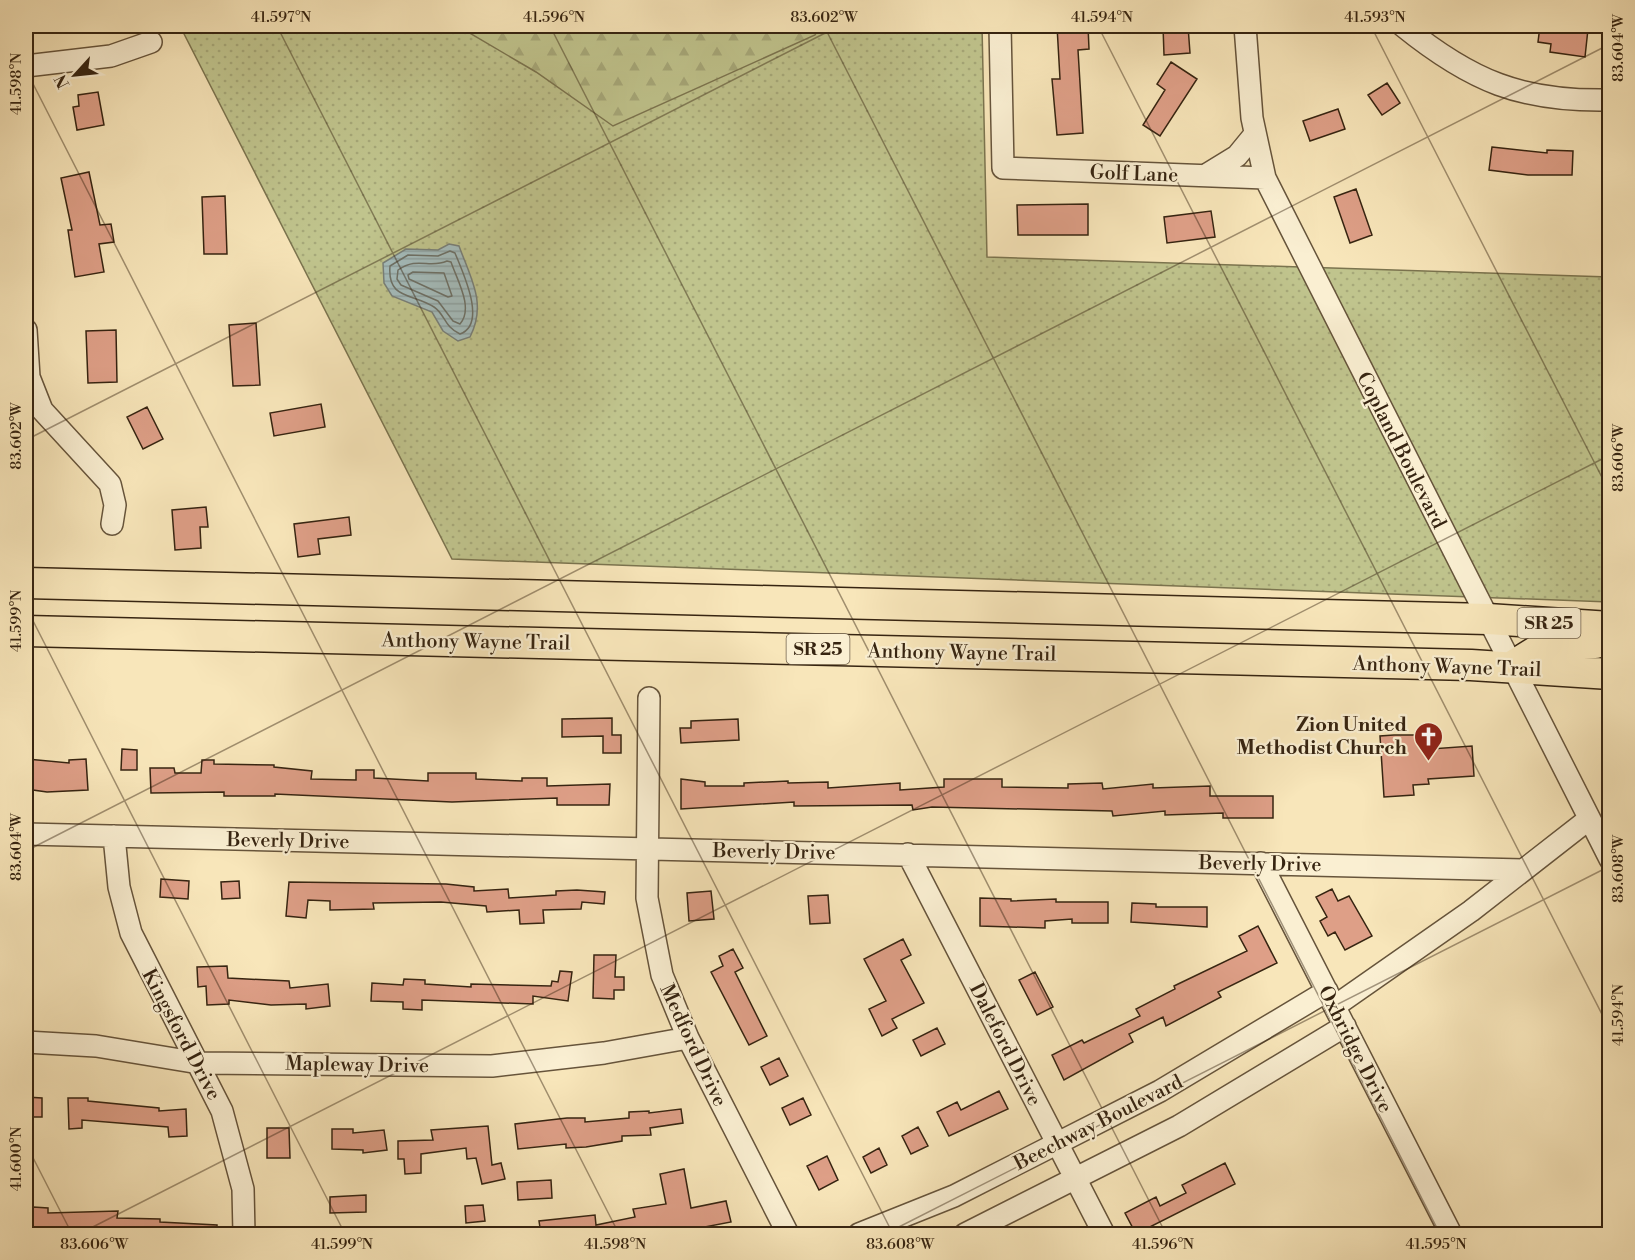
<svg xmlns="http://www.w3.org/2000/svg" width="1635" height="1260" viewBox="0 0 1635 1260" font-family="'Libre Bodoni',serif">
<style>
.grass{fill:url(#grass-dots);stroke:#7b744f;stroke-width:1.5}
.forest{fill:url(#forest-firs);stroke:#7b744f;stroke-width:1.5}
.water{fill:url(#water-rules);stroke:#787f78;stroke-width:1.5}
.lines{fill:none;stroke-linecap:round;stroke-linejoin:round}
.shore{stroke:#6d7066;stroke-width:1.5}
.building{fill:#de9f87;stroke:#362411;stroke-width:1.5}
.minor-casing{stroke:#66543b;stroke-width:24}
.highway-casing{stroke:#362411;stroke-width:33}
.minor{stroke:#faefd2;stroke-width:21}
.highway{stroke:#f8e6ba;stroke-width:30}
.ticks{fill:none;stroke:#362411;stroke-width:1.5;stroke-opacity:0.45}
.labels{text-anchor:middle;stroke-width:4.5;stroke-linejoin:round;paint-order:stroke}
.shield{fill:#faefd2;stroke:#71614b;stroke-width:1.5}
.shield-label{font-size:18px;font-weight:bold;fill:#362411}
.street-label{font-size:20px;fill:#362411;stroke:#faefd2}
.poi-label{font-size:20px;font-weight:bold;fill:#362411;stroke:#faefd2;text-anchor:end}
.neatline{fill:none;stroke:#362411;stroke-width:2}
.ticks-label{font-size:15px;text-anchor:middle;fill:#362411}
</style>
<defs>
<pattern id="grass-dots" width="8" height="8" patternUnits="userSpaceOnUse" patternTransform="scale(1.5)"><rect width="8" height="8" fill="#c0c48d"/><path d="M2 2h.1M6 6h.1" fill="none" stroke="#a6a879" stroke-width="1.8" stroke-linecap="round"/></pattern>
<pattern id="forest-firs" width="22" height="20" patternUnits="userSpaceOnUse" patternTransform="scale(1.5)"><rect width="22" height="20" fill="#c0c48d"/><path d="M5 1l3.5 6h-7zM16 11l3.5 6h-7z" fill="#a6a879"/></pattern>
<pattern id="water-rules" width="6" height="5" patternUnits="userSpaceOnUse" patternTransform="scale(1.5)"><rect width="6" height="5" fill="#a4bcbc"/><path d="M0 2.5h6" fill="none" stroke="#8ea1a1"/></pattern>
</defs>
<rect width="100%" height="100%" fill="#f8e6ba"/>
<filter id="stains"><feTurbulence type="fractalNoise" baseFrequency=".00333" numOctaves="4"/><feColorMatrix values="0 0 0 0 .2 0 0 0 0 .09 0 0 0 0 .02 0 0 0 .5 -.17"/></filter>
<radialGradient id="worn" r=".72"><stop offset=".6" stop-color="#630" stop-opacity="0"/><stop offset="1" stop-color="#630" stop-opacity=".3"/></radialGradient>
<path class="grass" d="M180,26H982L987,257L1609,277V602L452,559Z"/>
<path class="forest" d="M462,26H820L815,35L613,126L536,72L461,28Z"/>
<path class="water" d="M449,244L459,246C471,279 487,304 470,337L458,341L443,331L432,312L392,296L384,283L383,263L406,249L438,250Z"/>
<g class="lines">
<path class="shore" d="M450,251L455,253C462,271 488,324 460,334C444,327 445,314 434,307C413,293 387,300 390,266L408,255L438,256Z
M447,261L451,262C457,280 474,308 460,324L453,321L438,301L401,285L397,279L398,270C418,256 429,269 447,261Z
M413,272L444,273L452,296L448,297L409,279L408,275Z"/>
</g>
<path class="building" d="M1057,26H1088L1089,49L1078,50L1083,133L1057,135L1052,79H1060Z
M1163,26H1188L1190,53L1164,55Z
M1540,26L1588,29L1585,57L1550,52L1551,44L1538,42Z
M1171,62L1197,79L1160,136L1143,125L1165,90L1157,84Z
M1387,83L1400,103L1382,115L1368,95Z
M98,92L104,125L77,130L73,107L79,106L78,95Z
M1338,109L1345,129L1310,141L1303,121Z
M1492,147L1547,153V150L1573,151L1572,175H1528L1489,170Z
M89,172L100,225L111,224L114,242L99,244L104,272L75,277L68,230H72L61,178Z
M1356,189L1372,235L1350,243L1334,197Z
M225,196L227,254H204L202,197Z
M1088,204V235H1018L1017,205Z
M1211,211L1215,237L1167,243L1164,217Z
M256,323L260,385L233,386L229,325Z
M116,330L117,382L88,383L86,331Z
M321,404L325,427L274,436L270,413Z
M147,407L163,439L143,449L127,417Z
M206,507L208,527H200L201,548L175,550L172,510Z
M349,517L351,535L318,539L320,554L298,557L294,524Z
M612,718V735H621V753H603V736L562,737V719Z
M738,719L739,740L681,743L680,728H691V721Z
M1394,735H1430L1431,749L1472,746L1474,776L1428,779L1429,784L1413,785L1414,795L1384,797L1380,736Z
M122,749L137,750V770H121Z
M27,759L69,763V760L86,759L88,790L47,792L26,789Z
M202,760H214V764L274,765V767L312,771L311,779L356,780V770H374V778L428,781V773H476V779L522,781V778H547V786L610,784L609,805H557V798L452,802L275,794V796H224V792L151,793L150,768H174L175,773H201Z
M681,779L705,782V786H744V783L788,781V783L828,782V788L900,783V790L944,787V779H1002V787L1068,788V784L1102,783L1103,789L1153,784V788L1210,786V796H1273V818H1223V813L1165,815V811L1113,816L1112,811L932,807L913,810L912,805L794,806V802L681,809Z
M161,879L189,881L188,899L160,897Z
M239,881L240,898L222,899L221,882Z
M289,882L446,884L474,887V891L508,889L509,898L556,895V891L577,890L605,892L604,904L582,902L581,909L543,910L544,923L520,924L519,910L487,912L486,906L441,902L373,903L374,909L330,910V901L308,900L306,918L286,916Z
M1332,889L1338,901L1349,896L1372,936L1345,950L1335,932L1328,936L1320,921L1327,917L1316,897Z
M711,891L714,919L689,921L687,893Z
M828,895L830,923L810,924L808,896Z
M980,898L1011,899V901L1056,899V902H1108V923H1072V919L1045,921V928L980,926Z
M1132,903L1156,904V907H1207V927L1131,922Z
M1258,926L1277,963L1218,992L1221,997L1166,1026L1163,1017L1129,1034L1133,1042L1064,1080L1052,1055L1082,1040L1084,1043L1140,1016L1136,1009L1175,989L1174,986L1247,951L1239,936Z
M903,939L911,955L901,960L924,1003L892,1019L897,1028L882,1036L869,1009L886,1001L864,959Z
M733,949L743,968L735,972L767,1036L749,1045L711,972L723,966L719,956Z
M594,955H616L615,977H624V990H614V999L593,998Z
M227,966L228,978L289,981L290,988L328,984L330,1006L306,1009V1004L271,1005L229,1000V1004L207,1005L206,986L198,987L197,967Z
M560,971L572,972L568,1001L533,996V1004L422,1000V1010L403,1009V1002L371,1001L372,983L403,985L404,979L425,980V984L471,987V984L551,986L552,981L558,982Z
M1035,972L1053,1007L1037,1015L1019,980Z
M937,1028L945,1044L921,1056L913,1040Z
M779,1058L788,1076L770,1085L761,1067Z
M999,1091L1008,1109L949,1136L937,1112L957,1102L961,1110Z
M26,1097L42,1098V1117H26Z
M68,1098H88V1101L159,1108V1111L186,1109L187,1136L169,1137L168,1127L82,1120V1128L69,1129Z
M803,1098L811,1115L790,1125L782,1108Z
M681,1109L683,1123L650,1128L651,1135L622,1136V1141L586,1147L566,1148V1144L518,1149L515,1124L567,1118H585V1122L629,1118V1112L649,1111V1113Z
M488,1126L492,1165L501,1163L505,1179L482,1184L476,1158L467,1159L466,1148L421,1154V1173L405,1174L404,1159H398V1141L433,1140L431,1130Z
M918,1127L928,1146L911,1154L902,1136Z
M267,1128H289L290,1158H267Z
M332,1129H353V1133L384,1130L387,1150L363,1153V1150L332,1149Z
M879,1148L887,1165L871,1173L863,1157Z
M827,1156L838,1180L819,1190L807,1166Z
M1225,1163L1235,1184L1136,1234L1125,1213L1156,1197L1160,1206L1186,1193L1182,1185Z
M684,1169L691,1208L726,1201L731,1222L668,1234H541L539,1221L595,1215L596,1225L635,1217L633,1209L666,1204L660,1174Z
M551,1180L552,1198L518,1200L517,1182Z
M366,1195V1212L330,1213V1197Z
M483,1205L485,1221L466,1223L465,1206Z
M33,1207L48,1208V1213L118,1211L117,1218L160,1219V1222L217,1225V1234H33Z"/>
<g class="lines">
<defs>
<path id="minor" d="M1000,26L1003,168L1265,178
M1245,26L1252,118L1265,178L1610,859
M1403,26C1471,81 1521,102 1610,100
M26,66L111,56L151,42
M1206,175L1237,156L1255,134
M26,330L29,377L42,410L110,484L115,505L112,524
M649,698L647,898L662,975L688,1038L788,1234
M26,834L1523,870
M114,836L119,887L131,933L222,1111L243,1189L244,1234
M908,854L1104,1234
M1261,863L1451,1234
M1335,1006L1471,911L1589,819
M26,1042L96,1046L199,1063L492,1066L604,1053L688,1038
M859,1234L954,1196L1160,1091L1327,991
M965,1234L1179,1126L1345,1026"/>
<path id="highway" d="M26,583L1488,619L1610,627
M26,631L1471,665L1610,674
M1511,667L1548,644L1595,643"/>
</defs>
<use href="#minor" class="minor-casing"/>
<use href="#highway" class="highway-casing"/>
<use href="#minor" class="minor"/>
<use href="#highway" class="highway"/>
</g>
<path class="ticks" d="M277,26L893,1234M550,26L1166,1234M824,26L1440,1234M1098,26L1610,1030M1371,26L1610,493M26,29L32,26M26,70L619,1234M26,440L839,26M26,607L345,1234M26,851L1610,44M26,1144L72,1234M79,1234L1610,455M885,1234L1610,866"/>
<defs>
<symbol id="church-pin" viewBox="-11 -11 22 30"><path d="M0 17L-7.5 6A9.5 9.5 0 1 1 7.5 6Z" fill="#8f2418" stroke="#faefd2"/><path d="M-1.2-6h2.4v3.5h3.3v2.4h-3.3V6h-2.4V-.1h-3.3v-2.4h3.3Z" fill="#fff"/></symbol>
</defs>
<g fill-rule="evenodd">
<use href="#church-pin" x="1412" y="720" width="33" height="45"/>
</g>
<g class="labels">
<g class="shield">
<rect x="1517.5" y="608" width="63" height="30" rx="4.5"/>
<rect x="786.5" y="634" width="63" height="30" rx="4.5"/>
</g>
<g class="shield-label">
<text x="1549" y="629">SR 25</text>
<text x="818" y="655">SR 25</text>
</g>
<g class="street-label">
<text transform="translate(1134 173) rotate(2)" y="7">Golf Lane</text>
<text transform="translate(1402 450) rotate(63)" y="7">Copland Boulevard</text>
<text transform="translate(476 641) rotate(1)" y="7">Anthony Wayne Trail</text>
<text transform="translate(962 652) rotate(1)" y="7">Anthony Wayne Trail</text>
<text transform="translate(1447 666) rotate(2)" y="7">Anthony Wayne Trail</text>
<text transform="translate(288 840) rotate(1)" y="7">Beverly Drive</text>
<text transform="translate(774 851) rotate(1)" y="7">Beverly Drive</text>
<text transform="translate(1260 863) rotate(1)" y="7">Beverly Drive</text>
<text transform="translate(182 1034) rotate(62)" y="7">Kingsford Drive</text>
<text transform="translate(1006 1044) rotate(63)" y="7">Daleford Drive</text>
<text transform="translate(694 1045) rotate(65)" y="7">Medford Drive</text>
<text transform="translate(1356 1049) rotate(63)" y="7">Oxbridge Drive</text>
<text transform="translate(357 1064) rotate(1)" y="7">Mapleway Drive</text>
<text transform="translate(1098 1122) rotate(-27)" y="7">Beechway Boulevard</text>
</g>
<g class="poi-label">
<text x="1407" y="731">Zion United<tspan x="1407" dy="23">Methodist Church</tspan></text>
</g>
</g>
<rect width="1635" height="1260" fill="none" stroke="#f8e6ba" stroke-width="66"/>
<g transform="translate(75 75) rotate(243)" stroke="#faefd2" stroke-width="4.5" paint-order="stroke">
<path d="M0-4.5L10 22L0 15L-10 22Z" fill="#362411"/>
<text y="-9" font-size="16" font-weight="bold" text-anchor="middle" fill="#362411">N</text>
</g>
<rect x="33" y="33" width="1569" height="1194" class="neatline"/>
<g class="ticks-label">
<text x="281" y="22">41.597°N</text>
<text x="554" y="22">41.596°N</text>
<text x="824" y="22">83.602°W</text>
<text x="1102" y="22">41.594°N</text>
<text x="1375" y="22">41.593°N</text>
<text transform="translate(1618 48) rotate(-90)" y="5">83.604°W</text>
<text transform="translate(16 84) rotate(-90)" y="5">41.598°N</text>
<text transform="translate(16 436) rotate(-90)" y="5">83.602°W</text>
<text transform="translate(1618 458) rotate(-90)" y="5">83.606°W</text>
<text transform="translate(16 621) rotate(-90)" y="5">41.599°N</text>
<text transform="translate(16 847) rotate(-90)" y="5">83.604°W</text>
<text transform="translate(1618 869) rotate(-90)" y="5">83.608°W</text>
<text transform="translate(1618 1015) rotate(-90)" y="5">41.594°N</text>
<text transform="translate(16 1159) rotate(-90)" y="5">41.600°N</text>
<text x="94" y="1249">83.606°W</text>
<text x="342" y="1249">41.599°N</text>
<text x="615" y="1249">41.598°N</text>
<text x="900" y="1249">83.608°W</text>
<text x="1163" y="1249">41.596°N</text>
<text x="1436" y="1249">41.595°N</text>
</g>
<rect width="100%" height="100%" filter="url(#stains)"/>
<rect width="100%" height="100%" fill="url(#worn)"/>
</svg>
